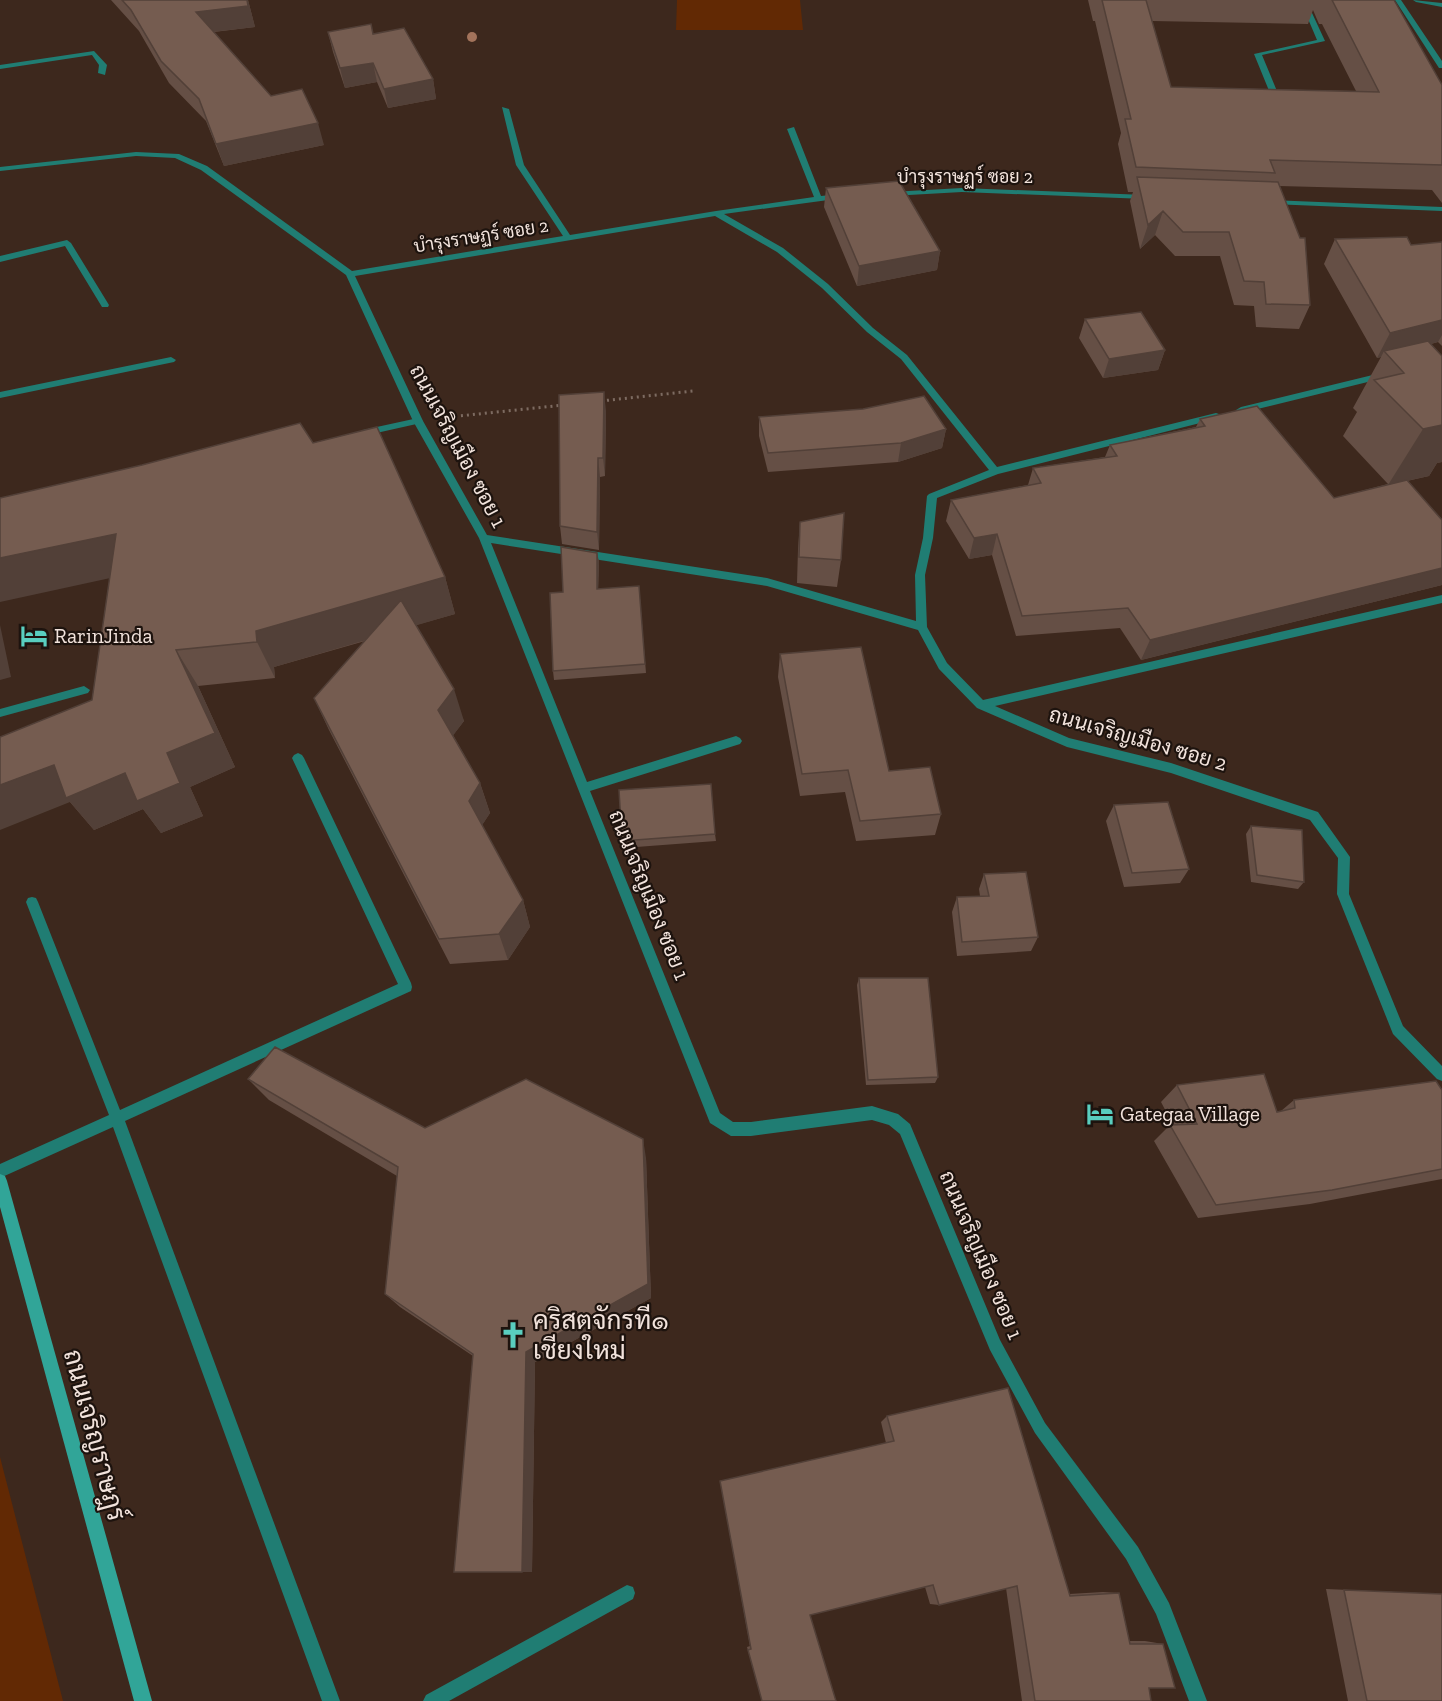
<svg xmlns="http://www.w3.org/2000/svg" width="1442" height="1701" viewBox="0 0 1442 1701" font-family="'Zilla Slab',Sarabun,serif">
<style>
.green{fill:#622904}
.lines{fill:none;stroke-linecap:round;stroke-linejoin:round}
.path{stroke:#7d6b61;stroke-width:3;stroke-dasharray:2 4;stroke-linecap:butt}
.service{fill:#207d73;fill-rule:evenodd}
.minor{fill:#207d73;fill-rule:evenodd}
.secondary{fill:#31a598;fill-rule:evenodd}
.tree{fill:#a3735b}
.wall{fill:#654f45;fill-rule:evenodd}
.shaded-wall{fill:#524038}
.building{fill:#755c50;stroke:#524038;stroke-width:1.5}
.labels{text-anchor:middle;stroke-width:4.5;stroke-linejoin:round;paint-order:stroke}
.far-street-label{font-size:18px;fill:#f2e3dc;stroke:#1d130e}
.street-label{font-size:21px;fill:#f2e3dc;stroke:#1d130e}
.poi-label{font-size:21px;fill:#f2e3dc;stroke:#1d130e;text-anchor:start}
.near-poi-label{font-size:26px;fill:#f2e3dc;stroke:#1d130e;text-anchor:start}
.near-street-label{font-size:26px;fill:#f2e3dc;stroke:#1d130e}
</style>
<rect width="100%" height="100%" fill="#3d281d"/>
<path class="green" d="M677,0H800L803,30H676Z
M0,1457L63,1701H0Z"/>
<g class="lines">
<path class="path" d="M601,401L693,391
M449,417L564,405"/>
<path class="service" d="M1300,0H1306L1325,41L1262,55L1279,96L1272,98L1254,54L1317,40Z
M67,240L71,243L109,305L108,307H102L65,246L0,262V256Z
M171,357L176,360L174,362L0,398V392Z
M418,418L423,421L421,423L363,436L358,433L363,430Z
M84,686L90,690L88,693L0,717V709Z
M298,753L302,755L304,758L411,983L412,987L411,991L125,1121L340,1701H322L113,1127L0,1178V1164L109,1115L26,902L28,898L32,897L36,898L38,902L120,1110L398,984L292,758L294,755Z
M627,1585L633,1587L635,1593L633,1599L449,1701H423L426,1695Z"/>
<path class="minor" d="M1395,0H1401L1442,61V68H1439Z
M1413,0L1442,3V7L1416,2Z
M94,51L107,65L105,75L98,73L99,65L92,55L0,69V65Z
M502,107L509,109L524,165L570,235L716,211L814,197L787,129L794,127L821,196L840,194H843V198L724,214L783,248L828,284L873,328L907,355L997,467L1216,413L1219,414V418L1216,419L998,474L937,498L933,538L925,575L927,627L947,663L983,700L1442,595V603L995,706L1069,738L1171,763L1318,812L1350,857L1349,894L1403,1026L1442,1066V1081L1437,1079L1393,1034L1337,894L1338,858L1310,820L1171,773L1067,747L977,708L939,669L918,630L767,586L491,543L587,782L736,736L740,738L742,741L740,744L590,791L720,1113L733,1122H751L872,1106L898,1114L910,1124L1000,1340L1045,1423L1138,1547L1169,1603L1207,1701H1189L1156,1614L1126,1559L1035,1433L990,1350L900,1134L889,1125L872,1120L751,1136H731L710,1123L479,538L413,421L346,275L201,170L175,158L136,156L0,171V167L136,152L179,154L207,166L352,271L563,236L516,165ZM715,216L777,252L822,288L867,332L901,359L989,470L929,494L927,496L923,538L915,575L916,621L767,578L487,535L423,421L355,276Z
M962,188L1146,195L1150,197L1146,199L962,192L891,196L887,194L891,192Z
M1268,200L1442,207V211L1271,204L1267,202Z
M1385,372L1388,373V377L1241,413L1236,410L1241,407Z"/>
<path class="secondary" d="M0,1174L5,1176L7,1181L152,1701H134L0,1207Z"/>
</g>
<circle class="tree" cx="472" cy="37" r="5"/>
<path class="wall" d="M111,0H248L255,27L214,32L271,96L324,145L224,166L206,121L169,83L139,31Z
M1088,0H1394L1442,85V203L1432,190L1279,186L1310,305L1299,329L1256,327L1254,306L1234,305L1220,256H1175L1155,235L1140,249L1130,201L1133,192H1128L1118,144L1121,133L1095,21H1093ZM1313,10L1319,24H1322L1356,91L1171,87L1152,21L1308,24Z
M328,32L373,34L433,79L436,99L388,108L377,82L345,88L333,52Z
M826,188L940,251L937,270L857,286L824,207Z
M1335,239L1411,245L1442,242V346L1438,342L1431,344L1442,356V462L1437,463L1429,476L1407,481L1442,520V585L1141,660L1120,628L1016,636L992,555L969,559L946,521L951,500L1028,485L1033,468L1105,457L1110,445L1196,427L1200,419L1334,498L1388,484L1343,436L1357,412L1353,408L1381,357L1377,358L1324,264Z
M1085,319L1165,350L1158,370L1103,378L1079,338Z
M606,411L605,476L600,477L599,550L562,544L560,526Z
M759,417L946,429L942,448L898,462L768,472L759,436Z
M313,443L445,577L455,614L416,625L464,721L453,735L480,783L490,813L482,825L523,900L530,927L508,960L450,964L329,730L314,698L365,641L274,667L275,678L198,686L235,767L190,787L203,816L161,833L143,809L94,830L70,802L92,700Z
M800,522L841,560L837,587L797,583L798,549Z
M597,553L599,562L598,589L639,586L646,673L554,680L553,671L563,592Z
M780,654L889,771L941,814L935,835L856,841L845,792L800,796L778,677Z
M1114,805L1189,869L1180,883L1124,887L1106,821Z
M1251,826L1304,882L1298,889L1251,882L1246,834Z
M715,834L716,841L623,848L622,841Z
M984,874L1038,937L1031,951L957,956L952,912L957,897L980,896L979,889Z
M859,978L938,1077L935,1083L866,1085L857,985Z
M248,1079L425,1128L646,1158L651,1298L535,1362L532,1572H454L473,1356L400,1307L385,1294L397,1176L269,1100Z
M1177,1085L1277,1112L1281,1111L1294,1100L1442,1090V1179L1310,1204L1198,1218L1154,1141L1170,1125H1173L1161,1102Z
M887,1416L1069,1594L1103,1592L1119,1593L1129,1641H1145L1163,1644L1149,1688L1151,1701H1022L1006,1588L939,1605L930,1604L925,1587L810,1615L762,1701L747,1647L750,1646L720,1481L886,1443L881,1422Z
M1326,1589L1442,1594V1701H1348Z"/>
<path class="shaded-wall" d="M248,0L255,27L203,33L196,12Z
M373,63L377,82L345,88L340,68Z
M433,79L436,99L388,108L384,89Z
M318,123L324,145L224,166L216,144Z
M1163,211L1155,235L1140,249L1148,225Z
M940,251L937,270L857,286L859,266Z
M1442,320V335L1438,342L1388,355L1384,351L1381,357L1377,358L1390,333Z
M1165,350L1158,370L1103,378L1109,359Z
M604,392L606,411L605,476L603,458Z
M1442,425V462L1437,463L1429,476L1388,485L1423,429Z
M946,429L942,448L898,462L901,443Z
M598,458L600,477L599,550L597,532Z
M116,534L138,572L0,602V558Z
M997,534L992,555L969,559L974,538Z
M597,553L599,562L598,598L597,589Z
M1442,568V585L1141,660L1150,640Z
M445,577L455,614L274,667L275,678L257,642L256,631Z
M0,625L11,677L0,680Z
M176,650L198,686L235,767L190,787L203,816L161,833L143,809L94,830L70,802L0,830V785L54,765L167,753Z
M454,689L464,721L449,741L438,710Z
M480,783L490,813L479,830L469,801Z
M523,900L530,927L508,960L499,934Z
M643,1139L646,1158L651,1298L535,1362L532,1572H522L526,1352Z"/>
<path class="building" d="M122,0H247L248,6L196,12L271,96L302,89L318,123L216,144L199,99L161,61L131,10Z
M1102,0H1146L1171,87L1379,92L1332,0H1394L1442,85V165L1270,160L1275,173L1136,167L1125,119H1131Z
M371,24L373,34L404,28L433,79L384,89L373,63L340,68L328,32Z
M1137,177L1278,182L1300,238H1305L1310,305L1266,304L1264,282L1244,281L1229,232H1183L1163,211L1148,225Z
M899,181L940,251L859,266L826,188Z
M1407,237L1411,245L1442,242V320L1390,333L1335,239Z
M1141,312L1165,350L1109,359L1085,319Z
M1428,341L1442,356V425L1423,429L1374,380L1404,373L1384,351Z
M604,392L603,458H598L597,532L560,526L559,395Z
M924,396L946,429L901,443L768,453L759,417L863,409Z
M1257,406L1334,498L1407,480L1442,520V568L1150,640L1128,608L1022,616L997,534L974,538L951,500L1041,483L1033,468L1117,456L1110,445L1205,426L1200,419Z
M300,423L313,443L377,427L445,577L256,631L257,642L176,650L215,733L167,753L180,783L137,801L125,773L66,798L54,765L0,785V737L92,700L116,534L0,558V498L142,465Z
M844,513L841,560L799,557L800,522Z
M561,547L597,553V589L639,586L645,664L553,671L550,593L563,592Z
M401,600L454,689L438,710L480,783L469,801L523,900L499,934L439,939L314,698Z
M861,647L889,771L930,767L941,814L860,821L848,770L802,774L780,654Z
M711,784L715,834L622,841L619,790Z
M1168,802L1189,869L1132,873L1114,805Z
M1251,826L1302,830L1304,882L1257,875Z
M1026,872L1038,937L962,942L957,897L989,896L984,874Z
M859,978H928L938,1077L868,1080Z
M275,1047L425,1128L526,1079L643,1139L648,1284L526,1352L522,1572H454L473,1354L385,1294L398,1167L248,1079Z
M1264,1074L1277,1112L1295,1108L1294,1100L1436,1081L1442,1090V1169L1332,1190L1216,1205L1170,1125L1197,1124L1177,1085Z
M1008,1388L1070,1596L1119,1593L1130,1644H1163L1175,1688H1149L1151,1701H1035L1017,1586L939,1605L933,1585L810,1615L836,1701H762L748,1650L751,1649L720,1481L894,1441L887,1416Z
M1344,1590L1442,1594V1701H1367Z"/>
<defs>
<symbol id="hotel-bare" viewBox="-9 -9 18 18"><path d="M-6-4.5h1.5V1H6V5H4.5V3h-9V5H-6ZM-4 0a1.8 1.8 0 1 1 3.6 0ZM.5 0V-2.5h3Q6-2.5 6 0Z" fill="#59cebf" stroke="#1d130e" stroke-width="2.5" paint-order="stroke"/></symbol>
<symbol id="church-bare" viewBox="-9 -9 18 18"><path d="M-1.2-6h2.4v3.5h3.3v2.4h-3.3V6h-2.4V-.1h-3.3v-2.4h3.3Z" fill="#59cebf" stroke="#1d130e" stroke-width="2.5" paint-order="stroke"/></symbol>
</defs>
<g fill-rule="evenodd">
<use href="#hotel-bare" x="15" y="617" width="38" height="38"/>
<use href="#hotel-bare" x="1081" y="1095" width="38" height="38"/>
<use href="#church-bare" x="494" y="1316" width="38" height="38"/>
</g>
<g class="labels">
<g class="far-street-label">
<text x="965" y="183">บำรุงราษฏร์ ซอย 2</text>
<text transform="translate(481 236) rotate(-9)" y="6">บำรุงราษฏร์ ซอย 2</text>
</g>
<g class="street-label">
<text transform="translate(458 446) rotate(62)" y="7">ถนนเจริญเมือง ซอย 1</text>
<text transform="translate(1138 739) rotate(16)" y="7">ถนนเจริญเมือง ซอย 2</text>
<text transform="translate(649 895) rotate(68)" y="7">ถนนเจริญเมือง ซอย 1</text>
<text transform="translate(981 1255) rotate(67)" y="7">ถนนเจริญเมือง ซอย 1</text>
</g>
<g class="poi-label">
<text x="54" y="643">RarinJinda</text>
<text x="1120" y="1121">Gategaa Village</text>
</g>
<g class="near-poi-label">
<text x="533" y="1329">คริสตจักรที๑<tspan x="533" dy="30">เชียงใหม่</tspan></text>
</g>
<g class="near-street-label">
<text transform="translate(95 1435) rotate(75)" y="9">ถนนเจริญราษฎร์</text>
</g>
</g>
</svg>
